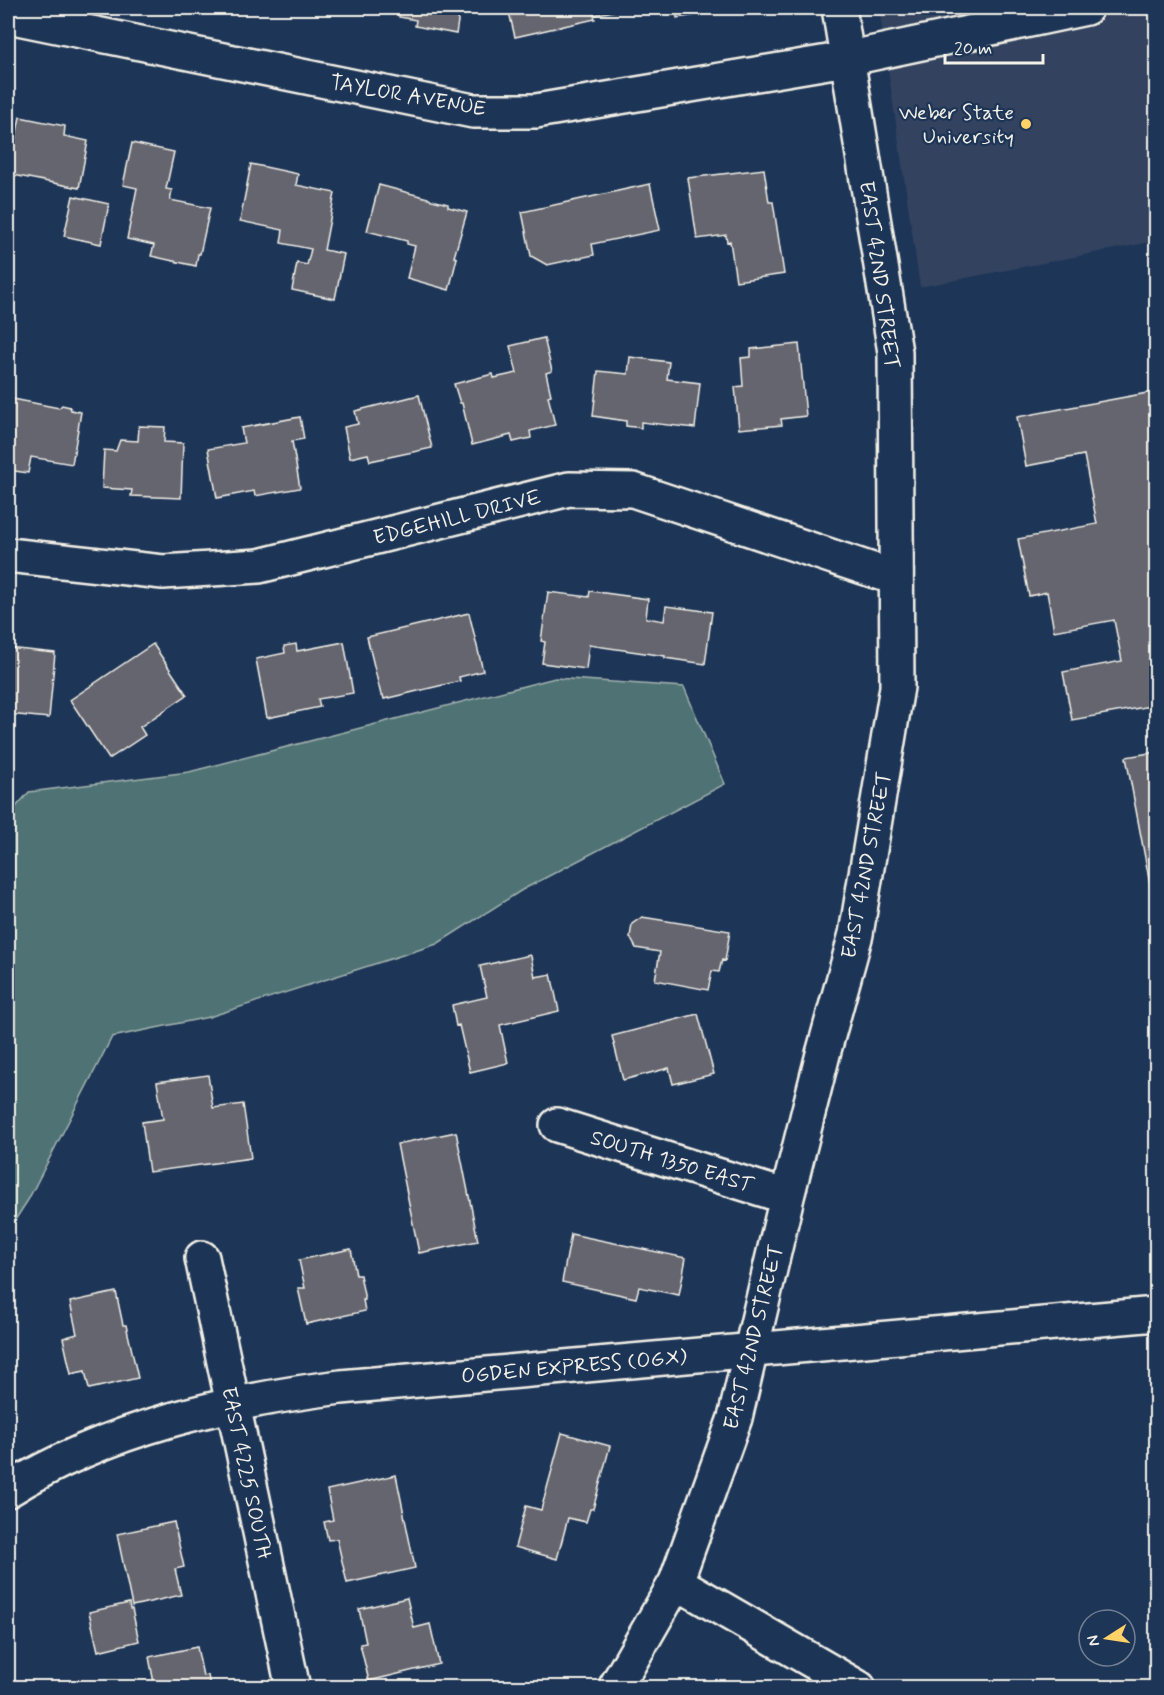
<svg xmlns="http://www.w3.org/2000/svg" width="1164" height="1695" viewBox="0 0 1164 1695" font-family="Mynerve,sans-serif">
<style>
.built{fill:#33435e}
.green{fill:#4f7375;stroke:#a2b2ae;stroke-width:1.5}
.building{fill:#65656f;stroke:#f4f1e8;stroke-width:1.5}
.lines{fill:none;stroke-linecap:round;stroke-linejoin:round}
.minor-casing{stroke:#f4f1e8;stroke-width:38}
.minor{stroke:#1d3557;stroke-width:33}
.poi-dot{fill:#ffd166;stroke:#1d3557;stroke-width:2}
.labels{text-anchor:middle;stroke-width:4.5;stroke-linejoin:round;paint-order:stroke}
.street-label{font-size:21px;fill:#f4f1e8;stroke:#1d3557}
.poi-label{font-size:21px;fill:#f4f1e8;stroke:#1d3557;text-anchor:end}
</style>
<rect width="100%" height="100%" fill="#1d3557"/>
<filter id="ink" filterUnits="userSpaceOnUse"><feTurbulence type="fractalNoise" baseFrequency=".0167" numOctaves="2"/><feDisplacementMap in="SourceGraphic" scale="12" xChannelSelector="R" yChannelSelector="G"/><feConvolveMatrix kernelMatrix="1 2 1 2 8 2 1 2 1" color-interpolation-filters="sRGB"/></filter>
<g filter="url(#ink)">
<path class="built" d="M879,8H1156V241L920,287Z"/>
<path class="green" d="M555,678L684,687L725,784L522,890L437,944L209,1017L112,1037L28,1200L8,1231V816L29,792L189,772Z"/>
<path class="building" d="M393,8H460L456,34L415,26L416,20L399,17L400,9Z
M508,8H622L623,9L594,15L595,19L515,37Z
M676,8H710L711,13L677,18Z
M20,117L65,126L64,136L88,141L79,188L8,174Z
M132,143L174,152L166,189L172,190L170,200L210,208L200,254H198L196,266L151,256L154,245L127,239L137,188L123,185Z
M251,164L298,174L296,185L335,193L324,250L344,254L335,299L292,290L297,263L307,265L311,249L281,243L283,230L240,221Z
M764,169L769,202H773L784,274L736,281L730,241L727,242L726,235L697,239L688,178Z
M650,184L660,230L592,244L594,255L547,265L531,256L522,212Z
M379,185L428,198V199L448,204V207L467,212L454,257L457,258L449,290L407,278L415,246L407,244V241L367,231Z
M73,196L109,204L101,244L64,236Z
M544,338L552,371L546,373L551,395L548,396L555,425L530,431L531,438L513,442L511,435L472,445L462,403H460L454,384L493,374L494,378L517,373L510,346Z
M799,344L806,416L781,419L782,425L739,429L735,387L743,386L741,358L751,357V349Z
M630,357L669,362L667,379L700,383L695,428L641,422V428L626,426V421L593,416L598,371L628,374Z
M1153,392L1156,410V705L1072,720L1063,672L1122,661L1114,620L1054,631L1047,592L1029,596L1018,539L1097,524L1084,455L1026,466L1017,417Z
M419,395L432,448L370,461L368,454L350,458L344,427L358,424L355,411Z
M8,398L59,408L62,405L70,407L71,410L81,412L72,464L31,457L28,473L8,470Z
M300,417L304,439L292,441L300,488L255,496L254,491L217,498L208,449L244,443L241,428Z
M139,426L165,427L164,442L183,443L181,498L131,496L132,490L102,488L104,450L116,451L120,440L138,441Z
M590,591L648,599L646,618L664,621L666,606L712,612L705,664L665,658V656L589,645L586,669L542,663L545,642L541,641L548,592L589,597Z
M469,613L483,671L459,677L460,681L384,699L383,695H381L367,637Z
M344,642L353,693L318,699L320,707L267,718L256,659L285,653L284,646L296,644L297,651Z
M153,644L187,695L140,727L145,735L109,759L70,700Z
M8,648L55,653L49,718L8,714Z
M1156,752V916L1126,757Z
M642,917L730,931L725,961L722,960L719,972L712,971L708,990L655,980L660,952L636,948L630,937L632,924Z
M530,955L531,956L535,977L551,974L559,1011L500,1025L508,1063L470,1072L459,1025L456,1026L452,1005L487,997L480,966Z
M698,1014L714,1074L673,1084L669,1068L623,1080L612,1036Z
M208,1075L213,1108L243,1104L251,1158L149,1172L142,1122L163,1119L157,1082Z
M456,1132L478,1241L419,1253L397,1144Z
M571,1234L686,1258L679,1295L639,1287L636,1298L562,1282Z
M351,1249L356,1275H360L365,1300H363L365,1311L306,1324L298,1288H305L299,1260Z
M116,1292L123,1325H126L138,1378L89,1389L85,1371L71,1374L63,1338L77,1334L70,1302Z
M562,1433L610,1446L593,1509H590L586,1522L568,1518L557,1559L515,1547L526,1506L541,1510Z
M396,1475L415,1568L347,1583L337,1539L328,1540L324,1522L333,1520L327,1490Z
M174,1522L184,1567L175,1569L181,1595L132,1606L117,1534Z
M407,1598L414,1628L430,1624L439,1664L369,1681L360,1644L366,1643L359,1609Z
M129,1603L130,1609H132L139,1641L98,1651L89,1612Z
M197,1647L203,1676L208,1675L210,1688H155L149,1657Z"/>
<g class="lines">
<defs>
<path id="minor" d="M8,16L473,111H536L846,59L1086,8
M8,555L163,572L259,566L569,489L633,490L896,578
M557,1125L787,1197
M202,1258L293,1688
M8,1490C108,1428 226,1401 341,1387L1156,1314
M676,1582L859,1688
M615,1688L676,1582L735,1418L787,1197L823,1054L856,934L897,687L895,352L839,8"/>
</defs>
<use href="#minor" class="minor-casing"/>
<use href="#minor" class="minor"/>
</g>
</g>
<circle class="poi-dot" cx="1026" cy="124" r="6"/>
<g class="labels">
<g class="street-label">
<text transform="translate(408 95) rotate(10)" y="7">TAYLOR AVENUE</text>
<text transform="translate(880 275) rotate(82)" y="7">EAST 42ND STREET</text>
<text transform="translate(457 517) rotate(-14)" y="7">EDGEHILL DRIVE</text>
<text transform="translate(866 865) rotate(-79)" y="7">EAST 42ND STREET</text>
<text transform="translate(672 1161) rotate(17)" y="7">SOUTH 1350 EAST</text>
<text transform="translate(753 1337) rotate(-76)" y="7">EAST 42ND STREET</text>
<text transform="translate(574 1366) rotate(-5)" y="7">OGDEN EXPRESS (OGX)</text>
<text transform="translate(247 1473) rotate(78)" y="7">EAST 4225 SOUTH</text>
</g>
<g class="poi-label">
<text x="1014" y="119">Weber State<tspan x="1014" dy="24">University</tspan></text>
</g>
</g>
<rect width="1164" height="1695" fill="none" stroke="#1d3557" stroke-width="30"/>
<rect x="15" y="15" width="1134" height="1665" fill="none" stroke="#f4f1e8" stroke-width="2" filter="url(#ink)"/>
<g transform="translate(1107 1638) rotate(258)"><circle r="28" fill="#1d3557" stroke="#738091" stroke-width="1.5"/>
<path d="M0-4.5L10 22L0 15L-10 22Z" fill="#ffd166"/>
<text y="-9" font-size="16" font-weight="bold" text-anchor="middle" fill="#f4f1e8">N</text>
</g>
<path d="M945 54v9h98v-9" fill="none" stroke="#f4f1e8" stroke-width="3"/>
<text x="954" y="54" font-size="18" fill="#f4f1e8" stroke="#1d3557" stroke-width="4.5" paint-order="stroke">20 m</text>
</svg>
